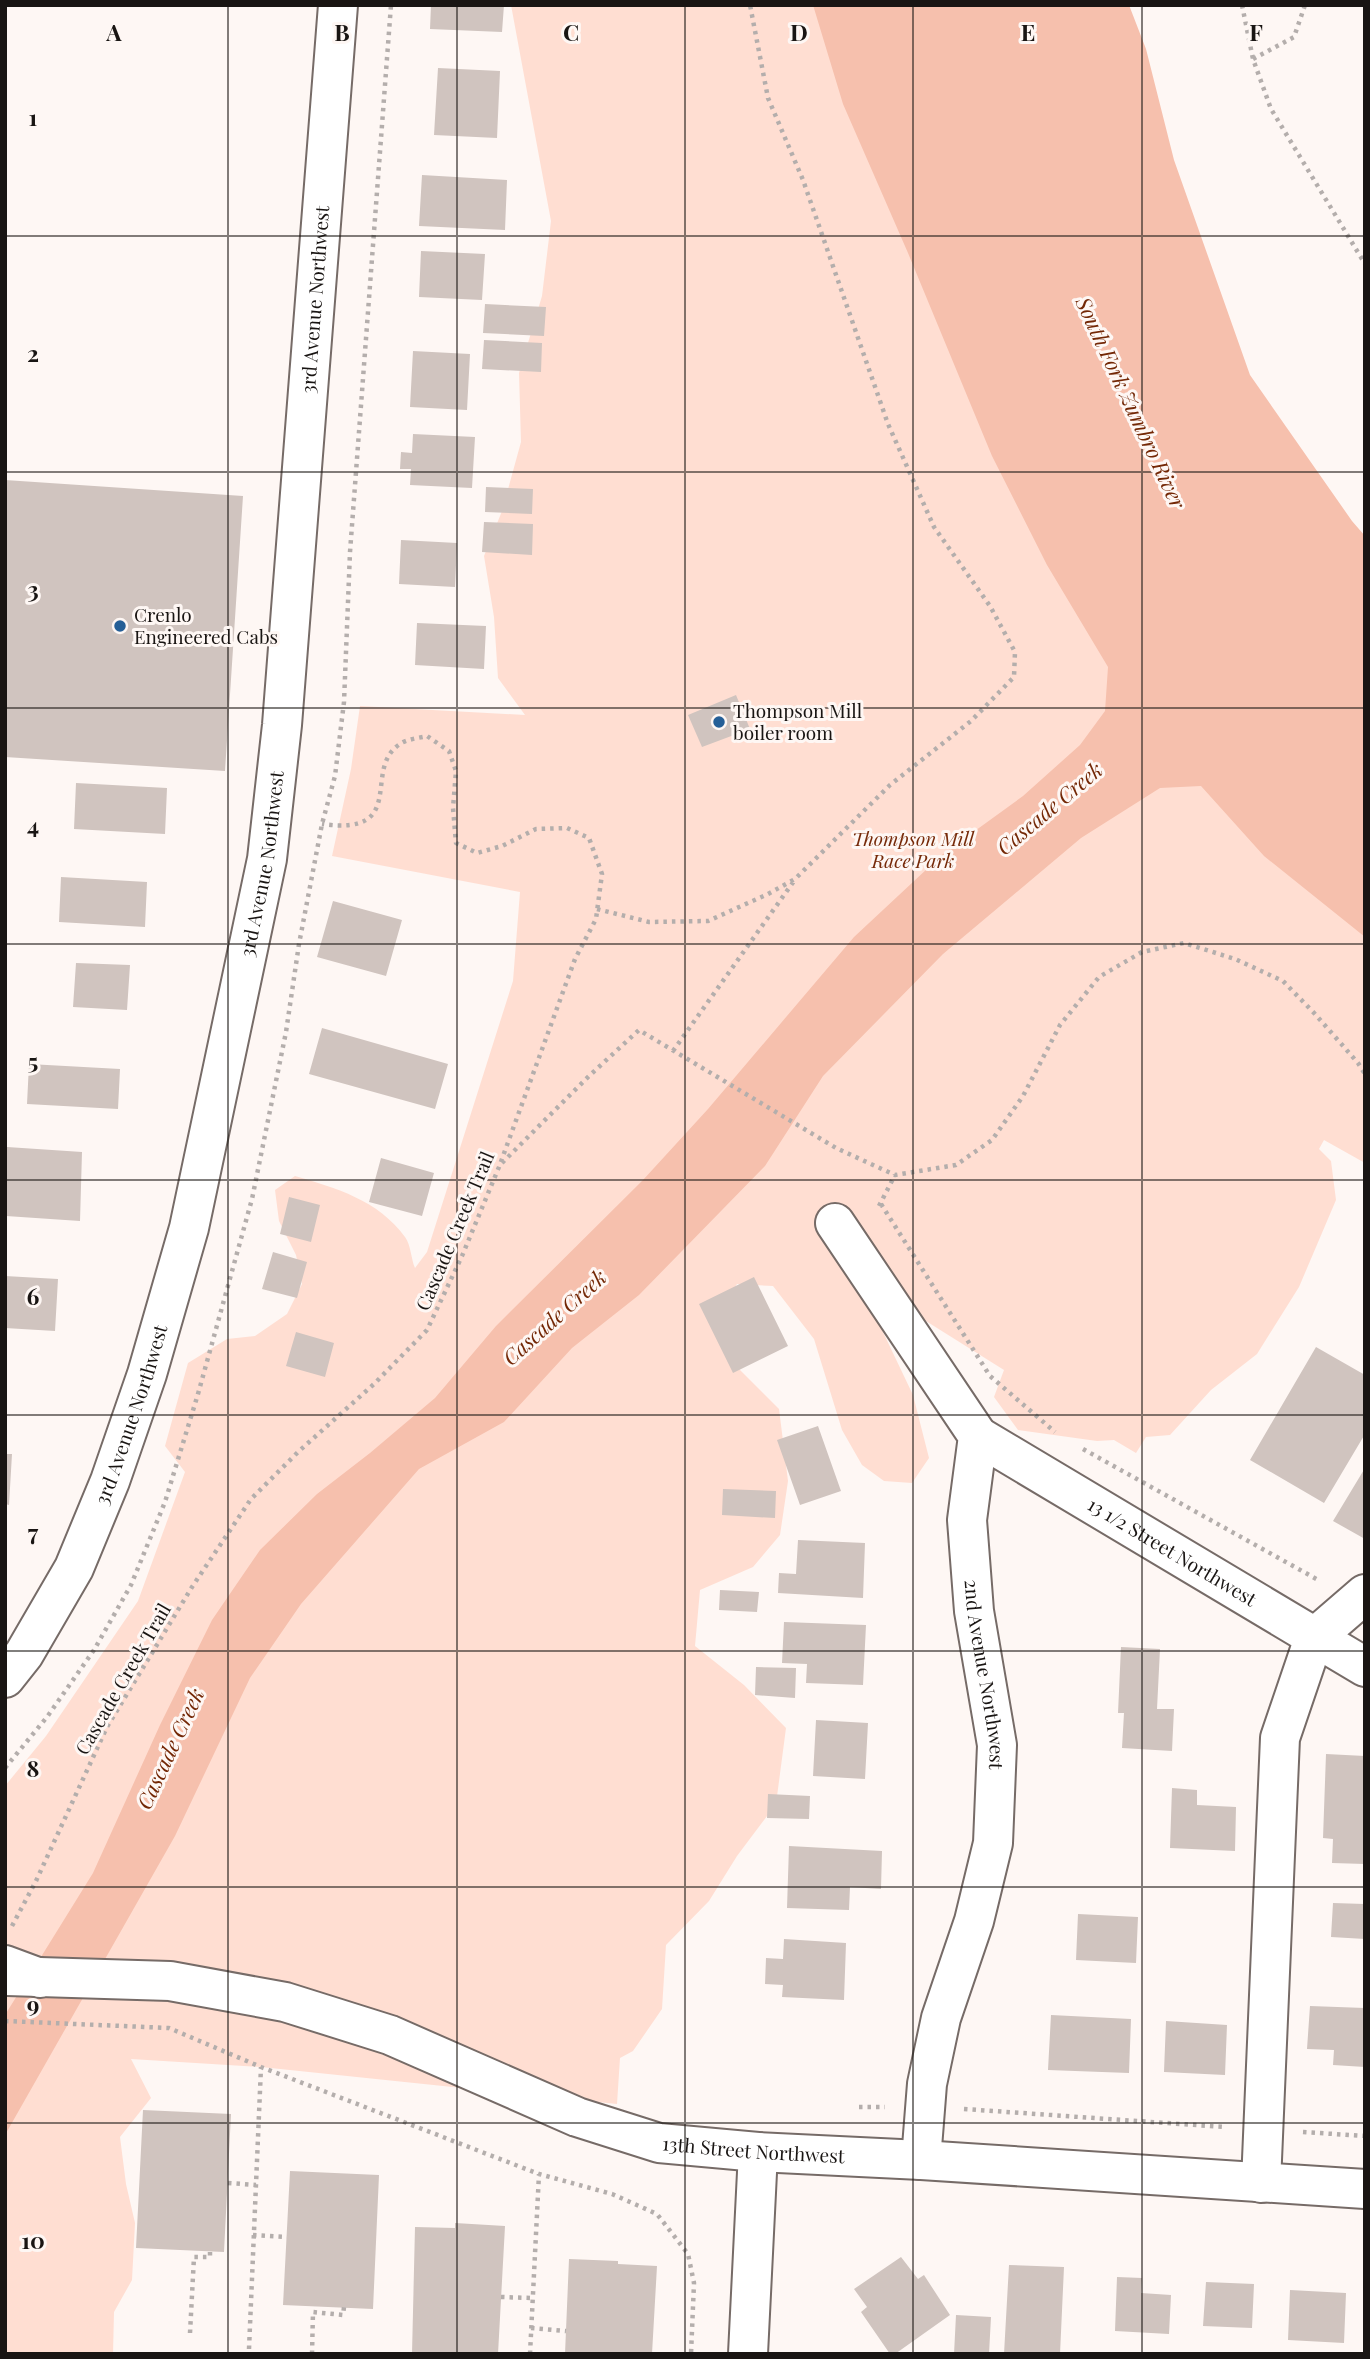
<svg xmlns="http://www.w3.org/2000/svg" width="1370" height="2359" viewBox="0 0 1370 2359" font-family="'Playfair Display',serif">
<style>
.green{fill:#ffded2}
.water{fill:#f6c0ad}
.building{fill:#d0c4bf}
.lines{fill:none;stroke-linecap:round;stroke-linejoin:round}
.minor-casing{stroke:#766b67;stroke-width:42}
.major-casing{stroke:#766b67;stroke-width:42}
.path{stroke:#b4aeac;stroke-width:4.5;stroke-dasharray:3.5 5;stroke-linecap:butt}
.minor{stroke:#fff;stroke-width:38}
.major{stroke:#fff;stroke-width:38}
.grid{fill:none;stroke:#191513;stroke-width:2;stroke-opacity:0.55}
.poi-dot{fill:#255f97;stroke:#fef7f4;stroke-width:2.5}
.labels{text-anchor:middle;stroke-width:6;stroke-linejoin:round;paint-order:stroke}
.street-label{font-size:19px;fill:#191513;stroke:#fef7f4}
.poi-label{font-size:19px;fill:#191513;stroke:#fef7f4;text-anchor:start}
.park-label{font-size:19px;font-style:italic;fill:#762a09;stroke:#fef7f4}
.water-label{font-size:21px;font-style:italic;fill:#732705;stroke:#fef7f4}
.grid-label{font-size:23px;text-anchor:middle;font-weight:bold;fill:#191513;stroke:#fef7f4;stroke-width:6;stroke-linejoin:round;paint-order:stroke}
</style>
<rect width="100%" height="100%" fill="#fef7f4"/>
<path class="green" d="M511,5H970L1365,757V1163L1324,1140L1319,1149L1331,1161L1336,1200L1299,1287L1257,1354L1211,1390L1170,1435L1146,1437L1136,1453L1114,1440L1097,1441L1018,1430L994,1397L1004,1370L851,1274L882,1330L913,1395L929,1458L912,1483L884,1481L862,1465L842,1430L814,1339L773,1286L737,1284L715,1319L733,1363L779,1409L788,1481L780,1535L753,1567L700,1590L695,1646L744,1685L786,1728L776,1804L737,1856L709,1901L666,1945L662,2009L633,2051L620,2058L617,2104L261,2067L131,2059L151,2098L120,2137L126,2184L135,2223L132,2280L114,2312L113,2354H5V1786L46,1736L138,1601L185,1472L165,1446L188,1363L227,1339L255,1336L287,1314L302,1284L296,1255L279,1221L275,1190L295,1176C336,1188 378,1200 405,1237C411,1245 411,1259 415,1268L427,1252L513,981L520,892L332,856L351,769L360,706L525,715L498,678L494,617L484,556L502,511L521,442L519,373L542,296L551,221Z"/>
<path class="water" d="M813,5H1129L1146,49L1174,160L1250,375L1352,521L1365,536V937L1264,856L1201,786L1160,788L1081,838L943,954L823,1076L765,1166L639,1295L572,1348L504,1422L419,1469L301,1604L250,1678L175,1836L5,2135V2015L93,1873L160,1725L212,1620L260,1550L317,1494L370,1453L435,1398L496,1326L643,1180L708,1109L854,937L943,854L1023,796L1080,745L1105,711L1108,667L1047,565L992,456L908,253L843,104Z"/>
<path class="building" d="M431,5H504L502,32L430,29Z
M438,68L500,71L497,138L434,135Z
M422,175L507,180L505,230L419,226Z
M421,251L485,254L482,300L419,297Z
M485,304L546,307L544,336L483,333Z
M484,340L542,343L541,372L482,369Z
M413,351L470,354L467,410L410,407Z
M413,434L475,437L472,488L410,485L411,469H400L401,452L412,453Z
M5,480L243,496L225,771L5,757Z
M486,487L533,489L532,514L485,512Z
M484,522L533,524L532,555L482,552Z
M401,540L457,543L455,587L399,584Z
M417,623L486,626L484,669L415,665Z
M736,695L750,729L702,747L688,715Z
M76,783L167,788L165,834L74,829Z
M61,877L147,882L145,927L59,922Z
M333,901L402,920L386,976L317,957Z
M76,963L130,965L127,1010L73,1007Z
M322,1028L448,1064L435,1109L309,1074Z
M29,1064L120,1069L118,1109L27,1104Z
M7,1147L82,1152L80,1221L6,1216Z
M381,1158L434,1173L422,1216L369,1202Z
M289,1197L320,1205L311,1242L280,1234Z
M273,1252L307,1262L297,1298L262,1289Z
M5,1276L58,1279L55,1331L5,1328Z
M754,1277L788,1346L733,1373L699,1304Z
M296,1332L334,1343L325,1377L286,1366Z
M1316,1347L1365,1375V1434L1324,1503L1250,1460Z
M818,1426L841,1491L800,1505L777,1440Z
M5,1454H12L9,1505L5,1504Z
M1365,1468V1539L1333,1521Z
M723,1489L776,1491L775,1518L722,1515Z
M798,1540L865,1543L863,1598L778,1593L779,1573L796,1574Z
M720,1590L759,1592L757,1612L719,1610Z
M784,1622L866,1625L863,1685L806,1683L807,1664L782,1663Z
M1121,1647L1160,1649L1157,1709H1174L1172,1751L1122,1748L1124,1713H1118Z
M756,1667L796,1668L795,1698L755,1695Z
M816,1720L868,1723L865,1779L813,1776Z
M1326,1754L1365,1756V1864L1332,1863L1333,1839L1323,1838Z
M1172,1788L1197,1790V1805L1236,1807L1235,1851L1170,1848Z
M768,1794L810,1796L809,1819L767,1818Z
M789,1846L882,1851L881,1889L850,1887L849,1910L787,1908Z
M1333,1903L1365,1904V1939L1331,1937Z
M1078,1914L1138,1917L1136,1963L1076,1960Z
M784,1939L846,1943L844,2000L782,1997L783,1985L765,1984L766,1958L783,1959Z
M1310,2006L1365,2008V2067L1333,2065L1334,2050L1307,2049Z
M1051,2015L1131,2019L1129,2073L1048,2070Z
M1166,2021L1227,2025L1225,2075L1164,2072Z
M143,2110L231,2114L224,2252L136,2248Z
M290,2171L379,2175L373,2309L283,2305Z
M455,2223L505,2226L498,2354H412L415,2227L455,2228Z
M901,2257L918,2279L924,2275L950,2315L895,2354H890L861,2312L867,2307L854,2289Z
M569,2259L618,2261V2264L657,2266L652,2354H565Z
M1009,2265L1064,2267L1060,2354H1004Z
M1117,2277L1142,2278L1141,2293L1171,2295L1169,2334L1115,2331Z
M1206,2282L1254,2284L1252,2328L1203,2326Z
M1290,2290L1346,2293L1344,2343L1288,2340Z
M956,2315L991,2317L989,2354H954Z"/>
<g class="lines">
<defs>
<g id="minor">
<path id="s1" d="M835,1223L978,1436L967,1520L974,1611L997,1745L993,1843L974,1921L941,2018L927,2084L921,2160"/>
<path id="s2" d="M978,1436L1365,1667"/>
<path id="s3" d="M7,1976L170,1981L285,2002L390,2035L577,2117L659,2143L758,2152L921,2160L1365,2189"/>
<path d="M1261,2183L1280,1738L1314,1638L1365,1594"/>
<path d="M748,2354L758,2152"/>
</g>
<g id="major">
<path id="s4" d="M5,1678L24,1654L74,1568L110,1481L147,1374L189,1228L267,859L282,725L338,5"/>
<path d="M5,1965L40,1978"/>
</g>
</defs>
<use href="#minor" class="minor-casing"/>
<use href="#major" class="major-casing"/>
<path class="path" d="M1242,5L1253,59L1271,109L1365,264
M1253,59L1294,37L1305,5
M597,909L649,922L708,921L768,894L795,879L890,785L971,721L1014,677L1015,652L990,606L934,527L888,424L803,180L768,98L750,5
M673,1051L794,881
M502,1163L589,1076L639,1030L836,1148L895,1175L956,1165L992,1140L1023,1096L1060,1025L1099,977L1142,952L1184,943L1235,959L1283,981L1315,1014L1358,1063L1365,1074
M881,1204L990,1376L1055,1432
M879,1206L895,1175
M1083,1449L1320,1581
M5,1768L47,1717L94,1650L131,1585L165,1502L198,1394L252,1199L286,1032L299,944L322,824L335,776L344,702L350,552L391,5
M12,1926L36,1881L107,1727L192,1587L251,1499L298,1452L374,1384L427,1330L462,1256L499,1167L575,959L596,919L602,874L589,838L567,828L536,829L502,846L477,853L456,843L453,808L456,771L449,751L427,736C419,738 407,739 400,744C361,769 410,836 322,824
M5,2021L169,2028L261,2067L539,2174L612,2194L657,2214L688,2254L694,2283L691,2354
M859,2107H885
M964,2109L1224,2127
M1303,2132L1365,2136
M228,2183L256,2185
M253,2235L287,2237
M501,2297L532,2298
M531,2328L566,2331
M190,2333L194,2257H210V2251
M249,2349L261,2067
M312,2354L313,2312L343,2315L344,2307
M530,2354L539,2174"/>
<use href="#minor" class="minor"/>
<use href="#major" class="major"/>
</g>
<path class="grid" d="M228,5V2354M457,5V2354M685,5V2354M913,5V2354M1142,5V2354M5,236H1365M5,472H1365M5,708H1365M5,944H1365M5,1180H1365M5,1415H1365M5,1651H1365M5,1887H1365M5,2123H1365"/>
<g class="poi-dot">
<circle cx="120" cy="626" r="7"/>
<circle cx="719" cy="722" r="7"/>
</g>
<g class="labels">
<g class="street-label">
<text dy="7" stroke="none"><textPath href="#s4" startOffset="1428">3rd Avenue Northwest</textPath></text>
<text dy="7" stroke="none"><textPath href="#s4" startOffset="861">3rd Avenue Northwest</textPath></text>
<text transform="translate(455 1231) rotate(-67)" y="7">Cascade Creek Trail</text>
<text dy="7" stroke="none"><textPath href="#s4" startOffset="294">3rd Avenue Northwest</textPath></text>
<text dy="7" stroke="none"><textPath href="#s2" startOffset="226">13 1/2 Street Northwest</textPath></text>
<text dy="7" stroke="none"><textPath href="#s1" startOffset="497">2nd Avenue Northwest</textPath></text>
<text transform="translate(123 1679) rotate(-60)" y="7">Cascade Creek Trail</text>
<text dy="7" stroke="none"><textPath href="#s3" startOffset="775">13th Street Northwest</textPath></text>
</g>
<g class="poi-label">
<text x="134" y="622">Crenlo<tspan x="134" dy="22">Engineered Cabs</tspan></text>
<text x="733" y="718">Thompson Mill<tspan x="733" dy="22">boiler room</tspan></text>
</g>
<g class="park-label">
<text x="913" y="846">Thompson Mill<tspan x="913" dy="22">Race Park</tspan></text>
</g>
<g class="water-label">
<text transform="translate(1130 403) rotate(65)" y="7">South Fork Zumbro River</text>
<text transform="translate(1050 809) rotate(-40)" y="7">Cascade Creek</text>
<text transform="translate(555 1318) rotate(-42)" y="7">Cascade Creek</text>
<text transform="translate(171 1749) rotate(-65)" y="7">Cascade Creek</text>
</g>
</g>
<g class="grid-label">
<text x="114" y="41">A</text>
<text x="342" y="41">B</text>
<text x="571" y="41">C</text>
<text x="799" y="41">D</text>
<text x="1028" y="41">E</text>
<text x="1256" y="41">F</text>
<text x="33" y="126">1</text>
<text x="33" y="362">2</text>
<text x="33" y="598">3</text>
<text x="33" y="834">4</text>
<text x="33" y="1070">5</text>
<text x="33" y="1305">6</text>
<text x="33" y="1541">7</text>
<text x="33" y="1777">8</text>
<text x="33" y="2013">9</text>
<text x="33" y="2249">10</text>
</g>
<rect width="1370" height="2359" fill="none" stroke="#191513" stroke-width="14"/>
</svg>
